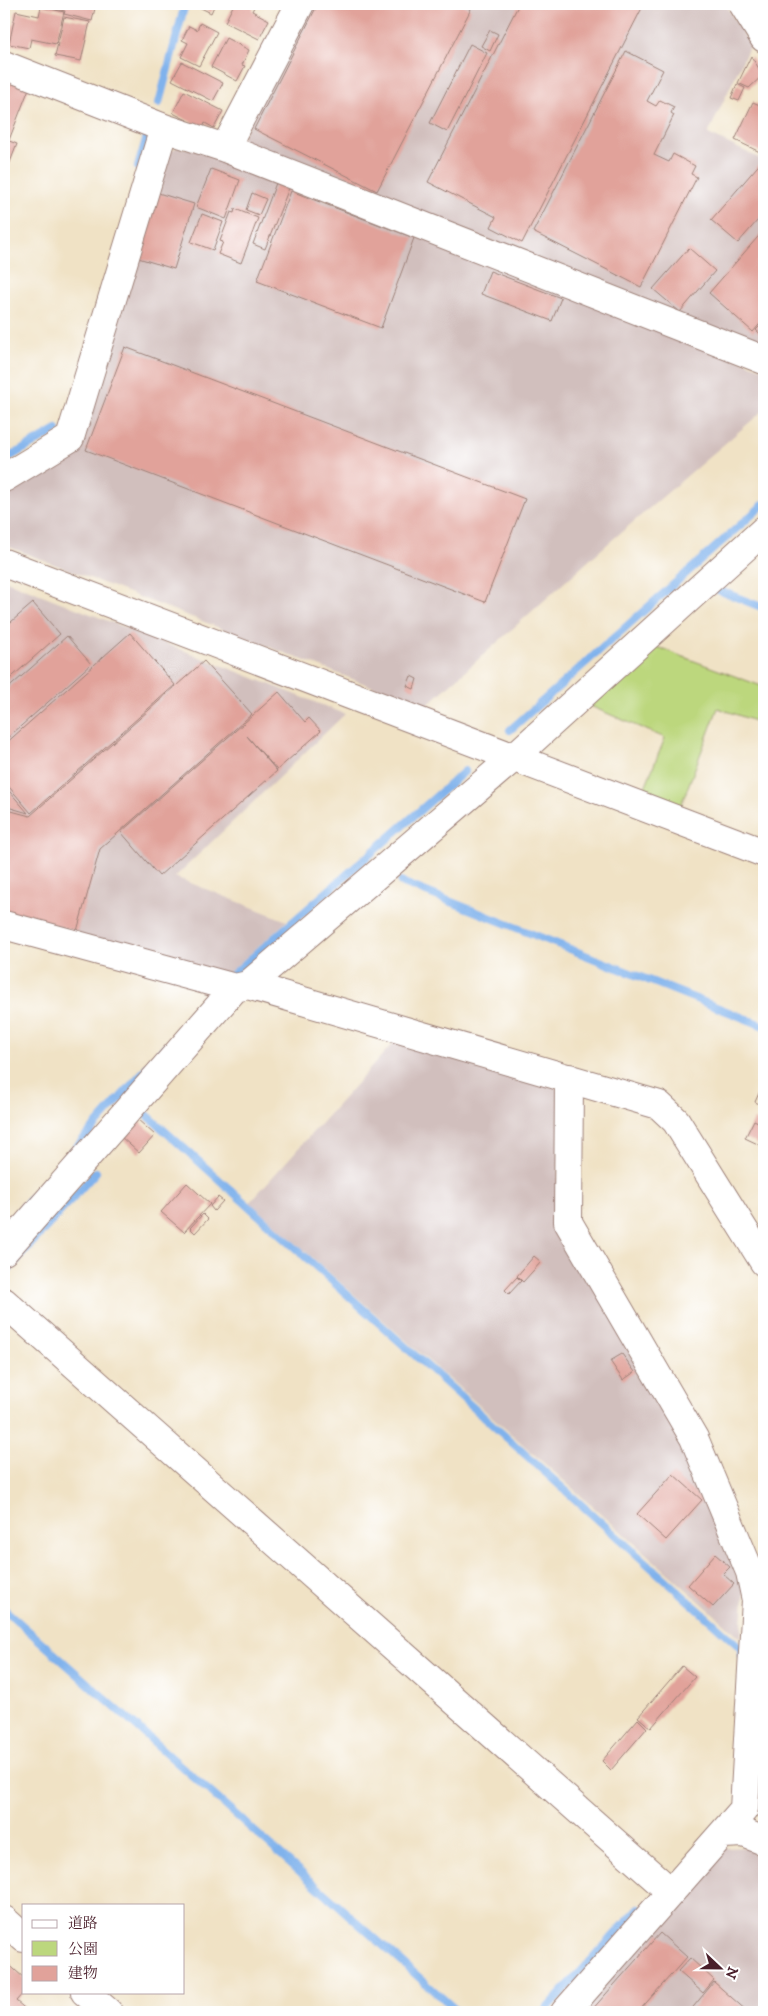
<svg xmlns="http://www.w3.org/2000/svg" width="768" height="2016" viewBox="0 0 768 2016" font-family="'IM FELL DW Pica','Noto Serif JP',serif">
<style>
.industrial{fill:#d1bfbd}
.green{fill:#bcd77d;stroke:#837b54}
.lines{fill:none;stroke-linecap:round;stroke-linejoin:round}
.stream{stroke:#80b2ec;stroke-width:8}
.building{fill:#e1a29a}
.street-casing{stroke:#9d8078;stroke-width:30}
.secondary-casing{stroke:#9d8078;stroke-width:30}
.street{stroke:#fff;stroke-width:28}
.secondary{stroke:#fff;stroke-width:28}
</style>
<rect width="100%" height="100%" fill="#fff"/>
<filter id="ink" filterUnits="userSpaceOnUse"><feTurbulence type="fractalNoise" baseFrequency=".02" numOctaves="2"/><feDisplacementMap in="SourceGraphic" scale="10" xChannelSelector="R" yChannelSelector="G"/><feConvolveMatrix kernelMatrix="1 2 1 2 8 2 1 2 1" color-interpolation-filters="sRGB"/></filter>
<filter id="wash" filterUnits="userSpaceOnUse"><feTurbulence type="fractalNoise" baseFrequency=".0096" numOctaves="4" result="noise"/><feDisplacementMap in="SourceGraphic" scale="20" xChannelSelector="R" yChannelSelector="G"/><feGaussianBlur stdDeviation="1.12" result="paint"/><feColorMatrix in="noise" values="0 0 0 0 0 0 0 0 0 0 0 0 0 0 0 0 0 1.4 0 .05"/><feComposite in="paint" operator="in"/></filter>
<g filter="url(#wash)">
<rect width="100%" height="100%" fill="#f0e2c5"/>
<path class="industrial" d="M312,4H725L750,45L708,134L761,159L764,155V349L239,142Z
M177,147L196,149L764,369V410L604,547L425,707L4,545V484L75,443L164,157Z
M4,580L345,714L175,877L287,921L225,976L4,916Z
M396,1040L553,1084L563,1096L556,1215L686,1444L745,1584L741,1638L250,1202Z
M751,1847L764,1874V2012H578L723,1848Z"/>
<path class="green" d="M657,647L764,687L763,724L718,708L678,813L641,797L665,738L590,706Z"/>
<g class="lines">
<path class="stream" d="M159,103L185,4
M138,167L148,133
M4,460L57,430
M718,590L764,608
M510,730L764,504
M401,882L764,1026
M231,976L465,771
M146,1114L741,1648V1655
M4,1229L166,1046
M4,1274L96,1172
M4,1609L458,2012
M544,2012L639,1908"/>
</g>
<g id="blocks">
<path class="building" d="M43,4H96L92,21L64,14L65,11L42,6Z
M193,4H215L211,13Z
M234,4H253L255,5L252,11L269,20L259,39L225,22Z
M318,4H460L471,9L377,191L254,129Z
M519,4H644L522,243L491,227L496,217L428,182Z
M41,7L64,12L56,44L31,39L29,48L9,44L16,11L39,16Z
M64,17L90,22L81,61L55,56Z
M200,23L217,32L199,66L181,57L188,43L182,40L189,26L197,30Z
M490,30L498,34L490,51L481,46Z
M226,38L249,50L242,65L245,66L237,81L211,67Z
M470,44L487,53L447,132L430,123Z
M626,51L663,70L647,101L656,106L660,100L674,107L671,113L674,115L654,155L669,162L673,154L695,166L691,174L697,177L641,287L533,232Z
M751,56L763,75L749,88L738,83Z
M182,62L223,83L213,101L172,80Z
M4,76L30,86L9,140L4,138Z
M737,84L745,88L739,101L731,98Z
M184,91L223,111L214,128L205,123L203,128L173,113Z
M753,102L764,107V149L762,153L735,140Z
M4,139L17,144L4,178Z
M764,159V213L738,243L711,220Z
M211,169L240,180L226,219L196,207Z
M276,183L289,188L265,249L253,244Z
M291,191L414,238L381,328L257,281Z
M155,192L194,204L174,269L135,257Z
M252,193L266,199L259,215L246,210Z
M235,209L258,218L241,263L218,254L223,242L220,241L231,212L234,213Z
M202,214L223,222L213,250L191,242Z
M764,230V319L753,332L709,293Z
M689,248L715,271L680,312L653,289Z
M490,271L561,298L552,321L481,294Z
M764,322V337L756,330Z
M125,347L525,499L485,602L86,450Z
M33,603L60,634L4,684V628Z
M130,633L175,685L31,813L4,781V745Z
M67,636L91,664L4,741V692Z
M204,661L252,714L100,849L77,931L4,912V809L30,816Z
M411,676L417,679L414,689L407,686Z
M279,692L305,722L309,718L321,731L277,770L247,736L277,771L159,876L121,832Z
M4,785L28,813L4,806Z
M764,1082V1106L755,1102Z
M137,1119L155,1135L139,1153L121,1137Z
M754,1120L764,1125V1147L745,1138Z
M187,1183L210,1204L184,1232L161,1212Z
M218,1197L223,1201L214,1211L210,1206Z
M203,1214L208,1219L195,1233L190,1228Z
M534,1256L541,1262L523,1282L517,1276Z
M517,1277L521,1281L509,1294L505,1290Z
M622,1354L635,1372L623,1380L610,1361Z
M673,1474L702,1500L666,1540L637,1514Z
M715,1554L730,1567L723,1574L734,1584L713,1607L688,1585Z
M682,1666L695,1677L651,1728L638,1717Z
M638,1719L647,1728L611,1770L602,1761Z
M660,1933L687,1957L638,2012H590Z
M690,1958L714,1980L703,1993L678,1971Z
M5,1961L24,1978V1992L16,2001L29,2012H4Z
M714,1982L748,2012H689Z"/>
</g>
</g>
<g filter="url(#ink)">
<use href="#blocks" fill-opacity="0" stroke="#9d8078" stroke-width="1"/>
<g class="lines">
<defs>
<path id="street" d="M4,65L164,128
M225,148L300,4
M4,478L70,438L164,128L225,148L764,360
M4,563L764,853
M4,925L235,988L248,985L513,758L764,530
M248,985L659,1105L676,1121L764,1262
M4,1251L235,988
M4,1302L671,1892L744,1809L756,1600L750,1572L694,1438L568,1222L569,1078
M723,1834L744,1833L764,1841
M4,1920L24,1938
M85,1992L108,2012
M565,2012L671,1892"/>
<path id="secondary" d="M743,4L764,38"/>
</defs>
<use href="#street" class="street-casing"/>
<use href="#secondary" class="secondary-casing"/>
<use href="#street" class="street"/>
<use href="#secondary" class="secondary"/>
</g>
</g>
<rect width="768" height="2016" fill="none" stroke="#fff" stroke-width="20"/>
<rect x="22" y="1904" width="162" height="90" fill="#ffffff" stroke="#b7a5aa"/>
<rect x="32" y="1920" width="25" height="8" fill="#ffffff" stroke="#b7a5aa"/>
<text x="68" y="1928" font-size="15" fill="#4a1f2b">道路</text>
<rect x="32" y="1941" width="25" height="15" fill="#bcd77d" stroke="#b7a5aa"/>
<text x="68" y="1954" font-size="15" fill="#4a1f2b">公園</text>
<rect x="32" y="1966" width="25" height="15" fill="#e1a29a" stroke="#b7a5aa"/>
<text x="68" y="1978" font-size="15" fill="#4a1f2b">建物</text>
<g transform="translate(720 1968) rotate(112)" stroke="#ffffff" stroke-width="4" paint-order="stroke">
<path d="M0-4L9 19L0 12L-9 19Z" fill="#4a1f2b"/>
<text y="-8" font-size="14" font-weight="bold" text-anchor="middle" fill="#4a1f2b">N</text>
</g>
</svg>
